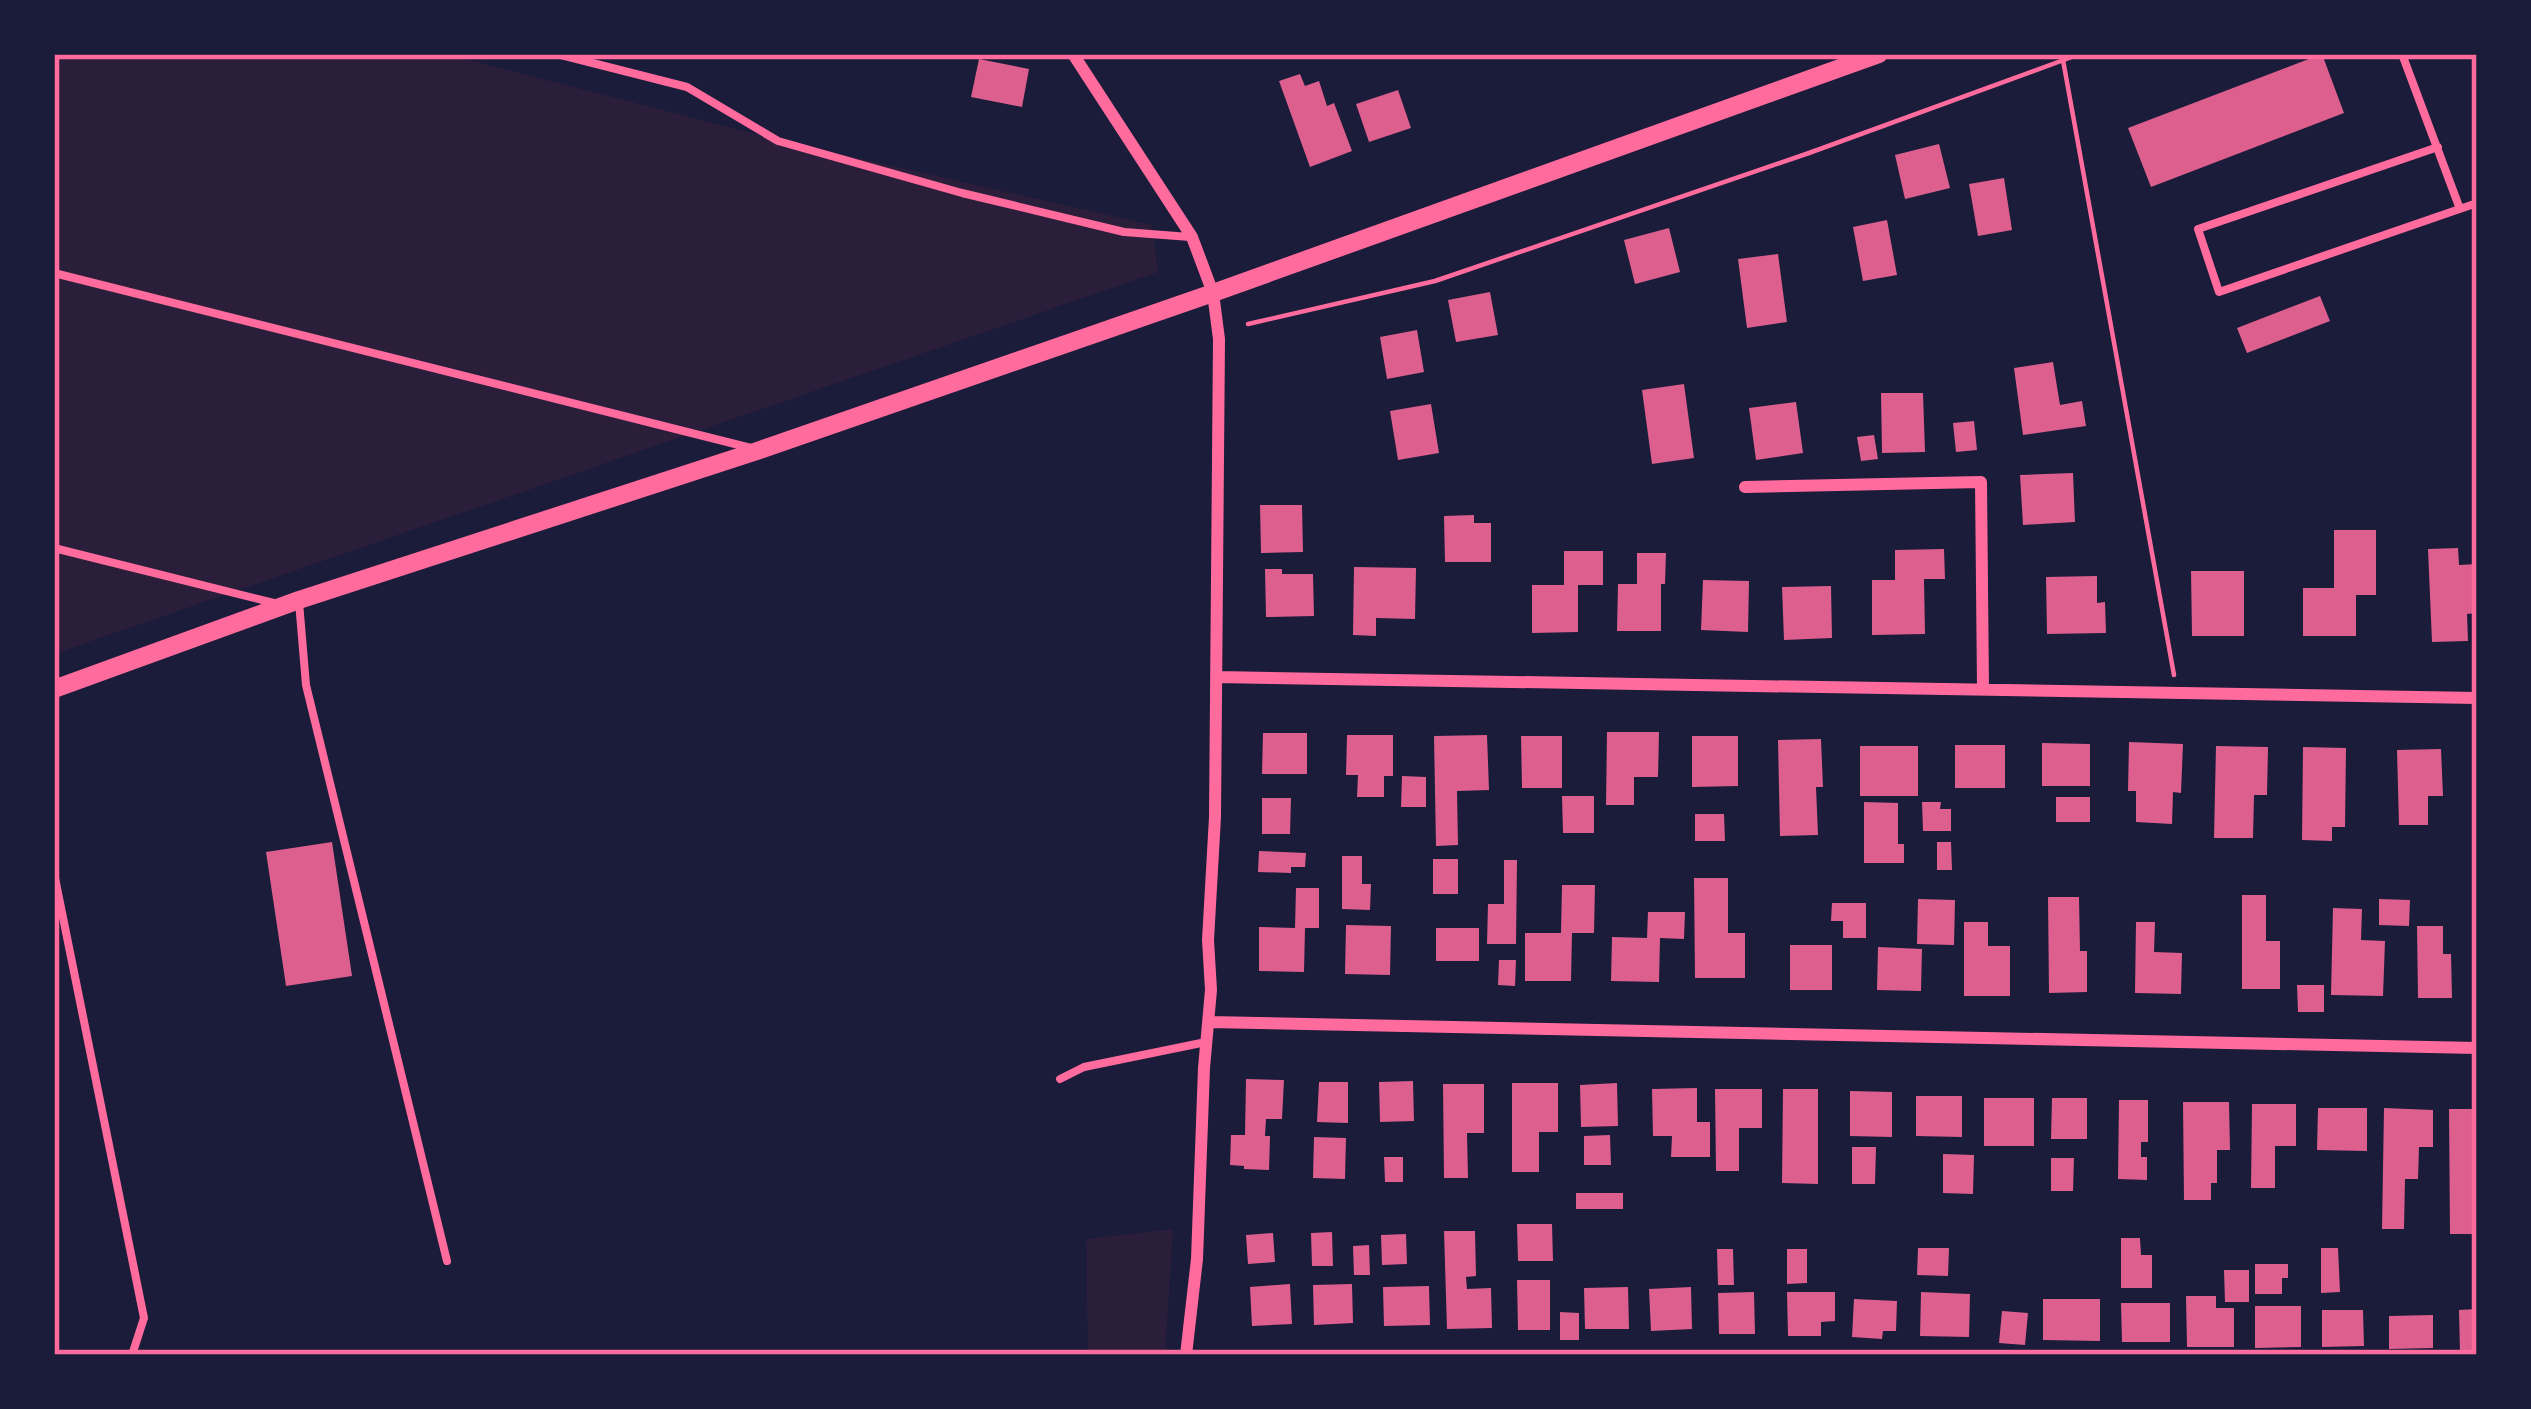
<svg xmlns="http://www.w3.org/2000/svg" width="2531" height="1409" viewBox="0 0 2531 1409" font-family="'Nunito Sans',sans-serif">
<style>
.green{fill:#2a1e3b}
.building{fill:#dd5f8e}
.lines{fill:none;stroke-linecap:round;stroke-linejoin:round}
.path{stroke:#ff6b9d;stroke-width:4.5}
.service{stroke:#ff6b9d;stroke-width:8}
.minor{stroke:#ff6b9d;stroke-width:12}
.secondary{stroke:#ff6b9d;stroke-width:18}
.neatline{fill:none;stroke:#ff6b9d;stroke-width:4.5}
</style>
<rect width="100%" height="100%" fill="#1b1b3a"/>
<path class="green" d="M54,54H446L771,138L1152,225L1158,272L54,654Z
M1173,1229L1165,1355H1088L1086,1239Z"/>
<path class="building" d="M2322,54L2344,113L2151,187L2128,128Z
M979,59L1029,69L1022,107L971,97Z
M1300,74L1305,86L1319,81L1327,106L1334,103L1352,151L1310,167L1279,81Z
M1398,90L1411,128L1369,142L1356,104Z
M1939,144L1950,188L1905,199L1895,155Z
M2004,178L2012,230L1978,236L1969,184Z
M1887,220L1897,275L1863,281L1853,227Z
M1669,228L1680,272L1635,284L1624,240Z
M1778,254L1787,322L1747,328L1738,259Z
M1490,292L1498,335L1456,342L1448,300Z
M2320,296L2330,321L2247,353L2237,328Z
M1417,330L1424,372L1387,379L1380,337Z
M2053,362L2060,405L2082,401L2086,426L2023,435L2014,368Z
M1684,384L1694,458L1652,464L1642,390Z
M1881,393H1923L1925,452L1882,453Z
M1796,402L1803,453L1756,460L1749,408Z
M1431,404L1439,453L1398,460L1390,411Z
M1974,421L1977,450L1956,452L1953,423Z
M1874,435L1878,459L1861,461L1857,437Z
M2073,473L2075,522L2023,525L2020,475Z
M1260,505H1302L1303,552L1261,553Z
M1474,515V523H1491V562H1445L1444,516Z
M2334,530H2376V595H2356V636H2303V588H2334Z
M2458,548L2459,565L2477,564V613L2467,614L2468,641L2432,642L2428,549Z
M1944,549L1945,579H1924L1925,634L1872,635V580H1895V550Z
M1564,551H1603V585H1578V632L1532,633V585H1564Z
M1637,553H1666L1665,584H1661V631H1617L1618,584H1637Z
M1354,567L1416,568L1415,619L1376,618V636L1353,635Z
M1265,569H1282V574H1313L1314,616L1266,617Z
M2191,571H2244V636H2192Z
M2097,576V603L2105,602L2106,633L2047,634L2046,577Z
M1703,580L1749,581L1748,632L1701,630Z
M1831,586L1832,638L1784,640L1782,587Z
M1607,732H1659L1658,777H1634V805H1606Z
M1263,733H1307V774H1262Z
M1347,735H1393V776H1384V797H1357L1358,775H1346Z
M1487,735L1489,790L1457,791L1458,845L1436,846L1434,736Z
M1521,736H1562V788H1522Z
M1692,736H1738V786L1692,787Z
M1821,739L1823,787H1816L1818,835L1780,836L1778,740Z
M2129,742L2183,744L2181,793L2173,792L2172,824L2136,822V791H2128Z
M2042,743L2090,744V786H2042Z
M1955,745H2005V788H1955Z
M1860,746H1918V796H1860Z
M2216,746L2268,747L2267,795H2254L2253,838H2214Z
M2303,747L2346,748L2345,827H2332V841L2302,840Z
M2441,749L2443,796H2428V825H2399L2397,750Z
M1402,776L1426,777V807H1401Z
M1562,796H1594V833H1563Z
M2056,797H2090V822H2056Z
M1262,798H1291L1290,834H1262Z
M1864,802L1898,803V844H1904V863H1864Z
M1922,802H1941L1940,809H1951V831H1923Z
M1695,814H1724L1725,841H1695Z
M332,842L352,976L286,986L266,852Z
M1937,842H1951L1952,870H1937Z
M1259,851L1306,853L1305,867H1291V873L1258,872Z
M1342,856H1362V884H1371L1370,910L1342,909Z
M1433,859H1458V894H1433Z
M1504,860H1517L1516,944H1487L1488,904H1504Z
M1694,878H1728V933H1745V978H1695Z
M1562,885H1595L1594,933H1572L1571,981H1525V933H1561Z
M1296,888H1319V928H1305L1304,972L1259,971V927L1295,928Z
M2242,895H2266V941H2280V989H2242Z
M2048,897H2079L2080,951H2087V992L2049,993Z
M1918,899L1955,900L1954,945L1917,944Z
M2379,899L2410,900L2409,926L2379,925Z
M1832,903H1866V938H1843V921H1831Z
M2333,908L2362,909L2361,940L2385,941L2383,996L2331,995Z
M1648,912H1685L1684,939L1660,938L1659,982L1611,981L1612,937L1647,938Z
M1964,922H1988V946H2010V996H1964Z
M2136,922H2155L2154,952L2182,953L2181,994L2135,993Z
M1346,925L1391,926L1390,975L1345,974Z
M2417,926H2443V954H2451L2452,998H2418Z
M1436,928H1479V961H1436Z
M1790,945H1832V990H1790Z
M1878,947L1922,949L1921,991L1877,990Z
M1499,960H1516L1515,986L1498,985Z
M2297,985H2324V1012H2298Z
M1246,1079L1284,1080L1282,1119H1266L1265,1136H1270L1269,1170L1244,1169V1166L1230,1165L1231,1135H1245Z
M1413,1081L1414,1121L1380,1122L1379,1082Z
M1319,1082H1348V1123L1317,1122Z
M1512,1083H1558V1132H1539V1172H1512Z
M1617,1083L1618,1126L1581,1127L1580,1085Z
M1443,1084H1484V1133H1467L1468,1178H1444Z
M1697,1088V1122H1710V1157H1671L1672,1136H1653L1652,1089Z
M1715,1089H1762V1128H1739V1171H1716Z
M1783,1089H1818V1184L1782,1183Z
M1850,1091L1892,1092V1137L1850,1136Z
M1916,1096H1962V1137L1916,1136Z
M1984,1098H2034V1146H1984Z
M2052,1098H2087V1139H2051Z
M2119,1100H2148V1142H2141V1157H2147V1180L2118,1179Z
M2183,1102H2229L2230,1150H2217V1183H2211V1200H2184Z
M2252,1104H2296V1146H2275V1188H2251Z
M2318,1108H2367V1151L2317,1150Z
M2384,1108L2433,1110V1147H2419L2418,1179H2405L2404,1229H2382Z
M2449,1109H2477V1150H2472V1216H2477V1234H2450Z
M1610,1135L1611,1165H1584V1136Z
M1314,1137L1346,1138L1345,1179L1313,1178Z
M1852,1147H1876L1875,1184H1852Z
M1943,1154L1974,1155L1973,1194L1943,1193Z
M1384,1157H1403V1182H1385Z
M2051,1158H2074L2073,1191H2051Z
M1576,1193H1623V1209H1576Z
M1517,1224H1552L1553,1261H1518Z
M1444,1231H1475L1476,1276L1466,1277L1467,1289L1491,1288L1492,1328L1447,1329Z
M1332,1232L1333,1266H1312L1311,1233Z
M1273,1233L1275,1262L1248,1264L1246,1235Z
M1406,1234L1407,1264L1382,1265L1381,1235Z
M2121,1238H2140L2141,1255H2152V1288H2121Z
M1369,1245L1370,1275H1354L1353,1246Z
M1918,1248H1949L1948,1276L1917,1275Z
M2321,1248H2338L2340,1292L2321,1293Z
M1717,1249H1733L1734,1285H1718Z
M1787,1249H1807V1283L1787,1284Z
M2255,1264H2288V1278H2282V1294H2255Z
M2224,1270H2249V1302H2225Z
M1517,1280H1550V1330H1518Z
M1290,1284L1292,1324L1252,1326L1250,1287Z
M1352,1284L1353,1323L1314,1325L1313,1285Z
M1429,1286L1430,1325L1384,1326L1383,1287Z
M1628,1287L1629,1329H1585L1584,1288Z
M1691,1287L1692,1329L1651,1331L1649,1289Z
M1754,1292L1755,1334H1719L1718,1293Z
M1787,1292H1835V1321L1821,1322V1336H1788Z
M1921,1292L1970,1294L1969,1337L1920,1336Z
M2186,1296H2216V1308H2234V1347H2187Z
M1854,1299L1897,1301L1896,1331H1883L1882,1339L1852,1337Z
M2043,1299H2100V1341L2043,1340Z
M2121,1303H2170V1342H2122Z
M2255,1306H2301V1347L2255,1348Z
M2477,1309V1352L2460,1353L2459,1310Z
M2322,1310H2363L2364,1346L2322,1347Z
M2002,1311L2028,1313L2025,1345L1999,1343Z
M1560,1312L1579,1313V1340H1560Z
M2433,1315V1348L2389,1349V1316Z"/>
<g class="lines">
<path class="path" d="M2063,60L2174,675
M1248,324L1435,281L1809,153L2080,54"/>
<path class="service" d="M557,54L687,87L778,141L962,193L1124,232L1190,237
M2402,54L2460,209
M2438,147L2198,229L2219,292L2477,203
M54,273L751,448
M54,548L278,604
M299,602L306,685L447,1261
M54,873L144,1318L132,1355
M1060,1079L1084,1067L1206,1042"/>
<path class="minor" d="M1073,54L1192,237L1213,293L1219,339L1215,817L1208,940L1211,990L1204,1068L1197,1259L1186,1355
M1745,487L1981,482L1983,688
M1217,677L2477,698
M1209,1022L2477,1048"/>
<path class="secondary" d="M54,689L299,600L760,450L1213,293L1879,54"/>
</g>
<rect width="2531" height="1409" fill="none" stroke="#1b1b3a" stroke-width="114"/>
<rect x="57" y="57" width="2417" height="1295" class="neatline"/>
</svg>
